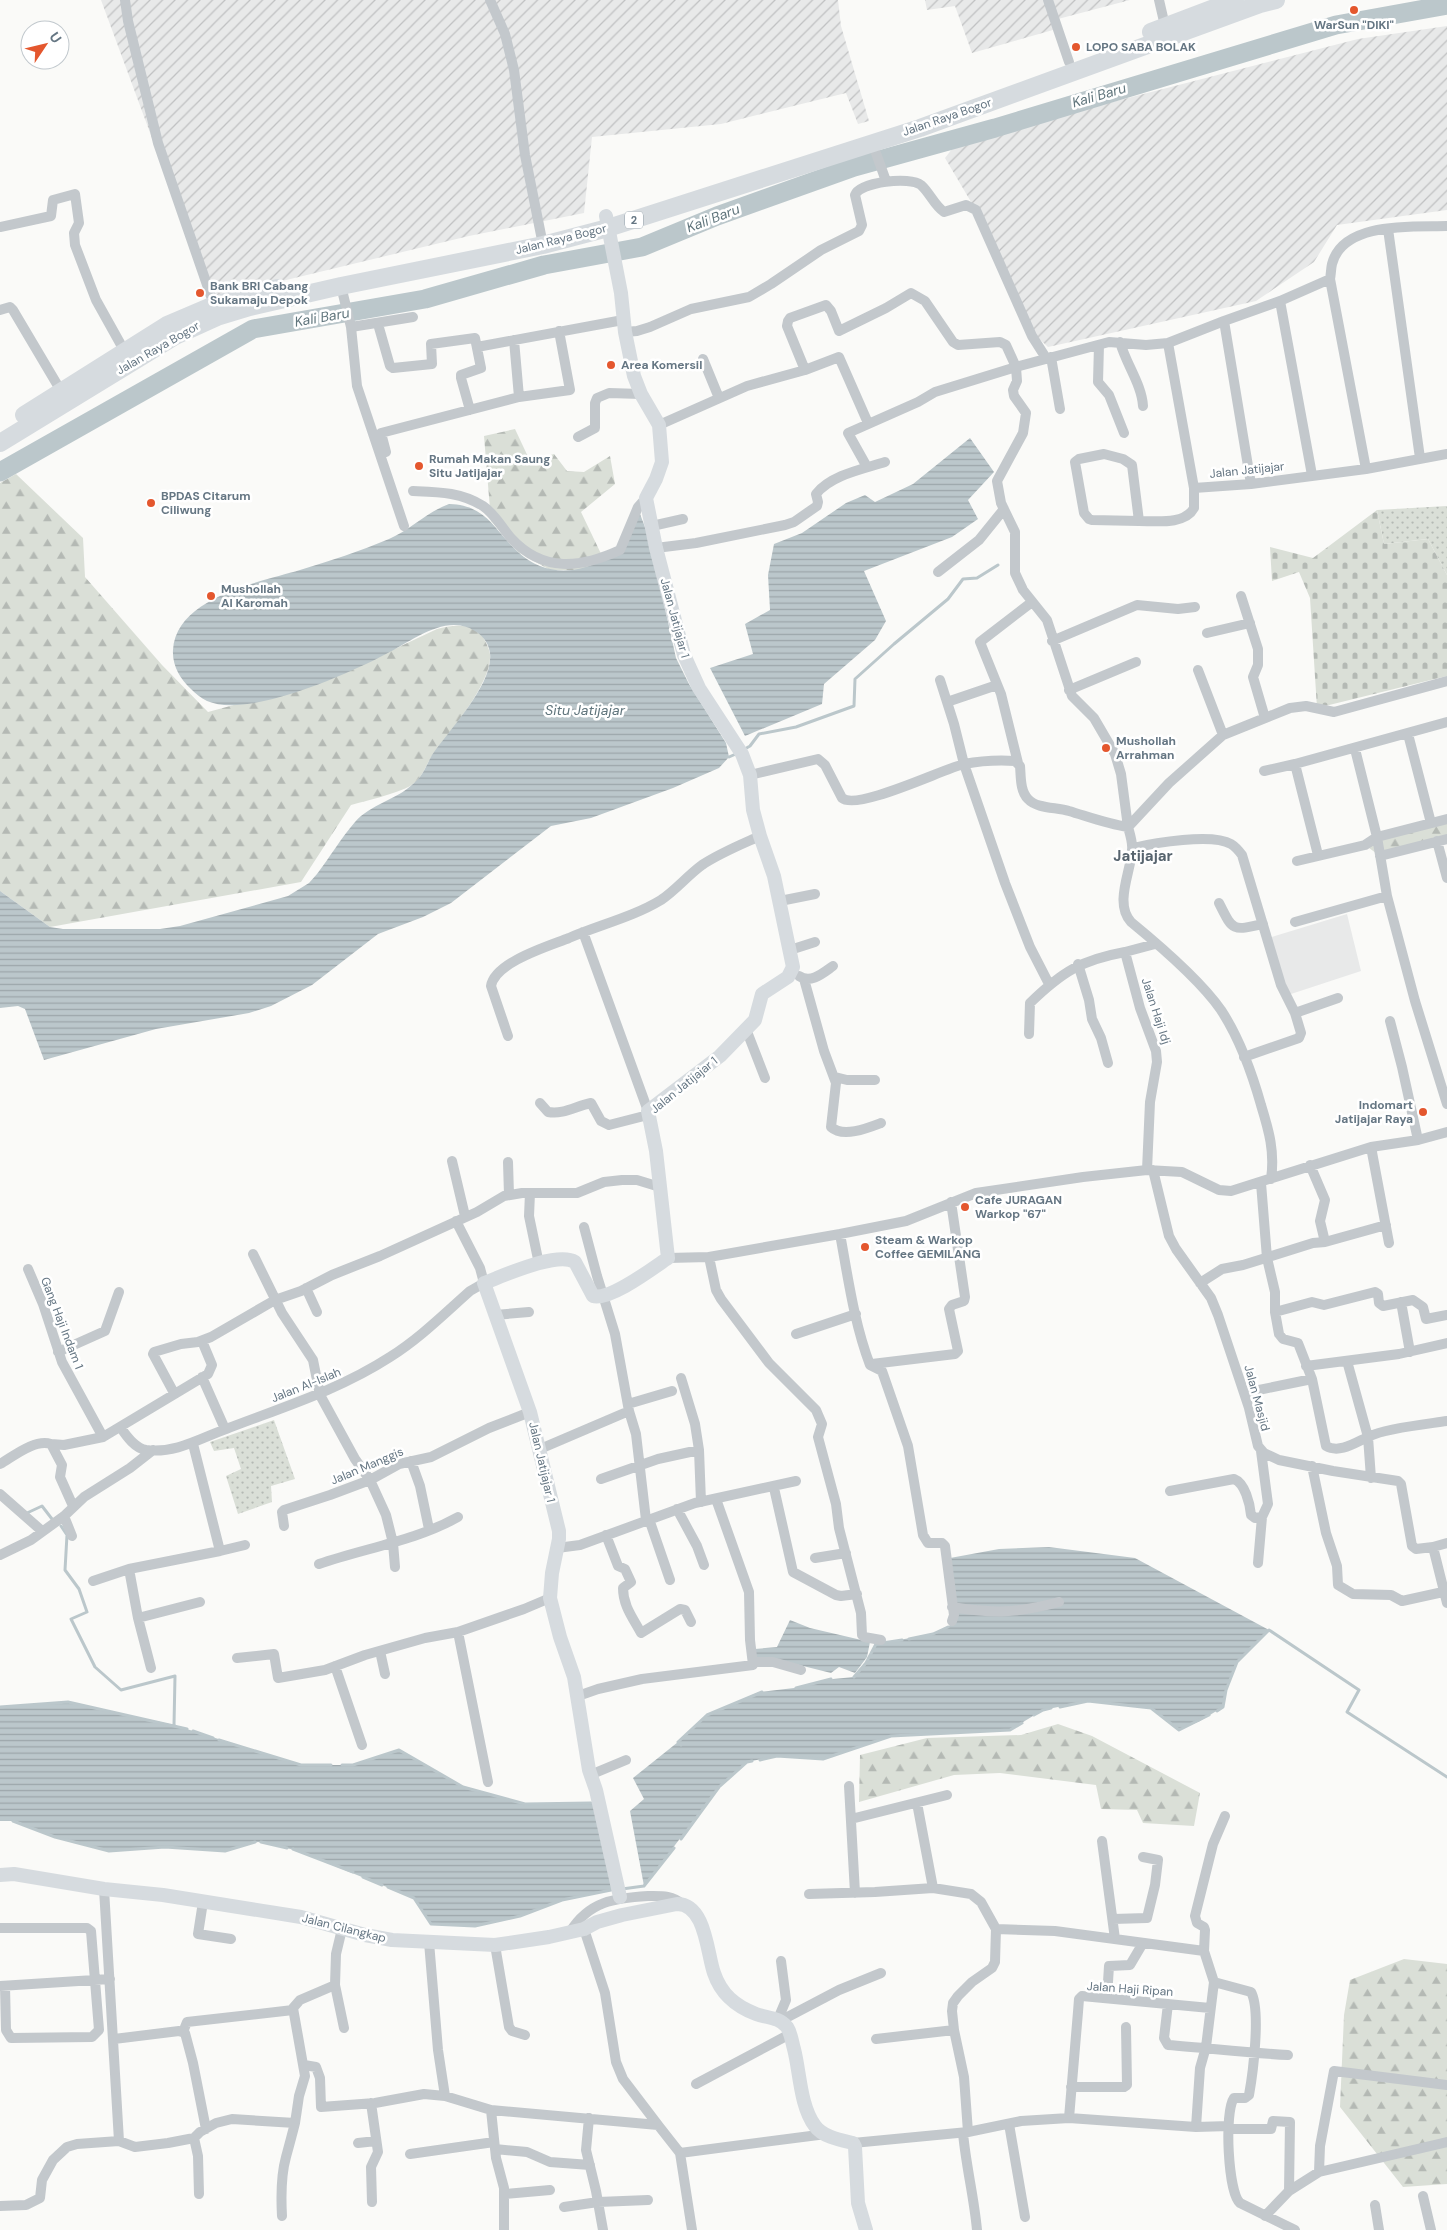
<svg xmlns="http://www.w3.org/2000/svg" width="1447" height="2230" viewBox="0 0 1447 2230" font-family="'DM Sans',sans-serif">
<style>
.built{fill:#e8e9e9}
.industrial{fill:url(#industrial-furrows)}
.grass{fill:url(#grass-dots)}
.forest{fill:url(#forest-firs)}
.cemetery{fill:url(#cemetery-stones)}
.water{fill:url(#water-rules)}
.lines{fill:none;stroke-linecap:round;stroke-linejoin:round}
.stream{stroke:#bbc7cb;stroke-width:3}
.river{stroke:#bbc7cb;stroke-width:19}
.street{stroke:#c3c8cc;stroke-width:10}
.secondary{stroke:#d6dbdf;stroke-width:14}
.highway{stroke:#d6dbdf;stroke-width:18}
.poi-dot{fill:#e4572e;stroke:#fff;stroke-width:2}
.labels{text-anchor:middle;stroke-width:5;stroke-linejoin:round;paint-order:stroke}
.shield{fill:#fff;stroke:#939fa8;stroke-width:1}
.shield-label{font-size:11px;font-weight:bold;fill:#657683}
.poi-label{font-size:12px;font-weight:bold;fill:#657683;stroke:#fff;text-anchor:start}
.street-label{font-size:12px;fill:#657683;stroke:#fff}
.water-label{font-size:14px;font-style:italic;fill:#60757c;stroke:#fff}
.quarter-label{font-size:15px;font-weight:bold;fill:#57646e;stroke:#fff}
</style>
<defs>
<pattern id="industrial-furrows" width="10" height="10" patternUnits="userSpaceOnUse" patternTransform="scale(1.25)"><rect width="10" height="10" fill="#e8e9e9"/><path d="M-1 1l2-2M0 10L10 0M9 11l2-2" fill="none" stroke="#c0c1c2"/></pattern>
<pattern id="grass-dots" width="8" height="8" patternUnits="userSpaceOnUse" patternTransform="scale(1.25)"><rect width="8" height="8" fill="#dadfd7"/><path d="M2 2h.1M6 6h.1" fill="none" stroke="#b4b9b4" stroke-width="1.8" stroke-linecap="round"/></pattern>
<pattern id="forest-firs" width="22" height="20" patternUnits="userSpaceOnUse" patternTransform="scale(1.25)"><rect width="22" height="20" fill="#dadfd7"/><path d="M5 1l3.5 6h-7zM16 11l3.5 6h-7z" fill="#b4b9b4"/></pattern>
<pattern id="cemetery-stones" width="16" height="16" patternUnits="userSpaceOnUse" patternTransform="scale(1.25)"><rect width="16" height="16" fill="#dadfd7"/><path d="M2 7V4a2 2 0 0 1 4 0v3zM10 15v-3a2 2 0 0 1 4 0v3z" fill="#b4b9b4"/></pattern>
<pattern id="water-rules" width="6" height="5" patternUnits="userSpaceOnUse" patternTransform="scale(1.25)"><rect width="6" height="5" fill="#bbc7cb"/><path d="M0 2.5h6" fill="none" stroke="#9ca6aa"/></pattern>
</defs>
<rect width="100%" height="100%" fill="#fafaf8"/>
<path class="built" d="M1347,914L1361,971L1288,995L1268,938Z"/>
<path class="industrial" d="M101,0H838L841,26L869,121L858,124L846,93L721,124L592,137L584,213L469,236L211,298Z
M925,0H1130L1058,19L1060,28L972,53L955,6L927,10Z
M1447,26V210L1337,225L1314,262L1256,301L1048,347L1032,332L990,234L945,158L952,149L976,137L1358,39Z"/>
<path class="grass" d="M1447,506V575L1428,539L1384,544L1377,510Z
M274,1420L295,1479L271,1486L272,1502L238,1514L226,1476L241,1469L234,1448L214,1451L210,1442Z"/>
<path class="forest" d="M515,429L530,461L554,454L567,471L584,472L610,456L615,484L581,512L604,560L580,570H550L518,552L491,521L484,436Z
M16,474L83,538L85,577L162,665L208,712L333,678L437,629C452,625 472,622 483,637C486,643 489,648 490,654C493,681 450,732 434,753C426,763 424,776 413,784C404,792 365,801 351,805L301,882L50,927L0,891V483Z
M1447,819V839L1380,856L1365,845Z
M1058,1724L1092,1736L1200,1793L1194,1826L1143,1823L1137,1810L1101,1809L1096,1785L1000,1773L954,1775L859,1802L860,1755L927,1738L1021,1735Z
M1404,1959L1447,1964V2184L1403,2187L1340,2107L1344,2015L1350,1980Z"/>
<path class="cemetery" d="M1377,510L1384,544L1428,539L1447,575V676L1317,708L1310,598L1299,572L1272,581L1270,547L1313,558Z"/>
<path class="water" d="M970,438L994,472L968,500L978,519L952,537L864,571L886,621L875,640L824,684L822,704L745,736L710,668L753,654L745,624L770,610L768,575L774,544L802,533L846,503L865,495L875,502L913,484Z
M449,504C487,505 494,530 518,552C542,574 571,575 599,562C603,560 609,559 613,556C622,550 633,524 640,514L650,540L676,658L689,684L726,743L729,757L719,768L673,788L591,818L551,826L451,903L423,917L378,934L312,985L271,1006L249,1013L156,1029L44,1060L25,1009L18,1006L0,1008V891L50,927L63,929H160L180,926L288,896L309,883L317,874C330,857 341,838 355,822C371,804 396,800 413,784C423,776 426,766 432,755C448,731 494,684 490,653C488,636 471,625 454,625C431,625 406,644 386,654C348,674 248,719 207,701C201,698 195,693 191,689C180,679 172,665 173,650C176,597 260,582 300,570C330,561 360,551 389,539C410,530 427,512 449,504Z
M1049,1547L1135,1558L1269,1630L1237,1662L1226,1690L1223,1707L1200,1721L1179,1730L1151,1708L1088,1701L1043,1710L1010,1730L891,1736L823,1759L777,1756L747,1762L719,1787L644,1886L630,1811L644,1799L633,1778L678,1742L707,1715L759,1692L794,1688L833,1679L854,1677L866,1663L876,1644L933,1634L956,1622L950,1558L999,1549Z
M790,1620L810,1628L870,1642L867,1657L855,1673L839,1667L831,1673L779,1660H756L755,1649L777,1647Z
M68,1702L174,1725L301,1765H353L399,1750L463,1787L525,1804L593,1803L612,1890L562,1900L520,1916L475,1926L431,1924L414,1898L295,1850L258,1842L225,1851L165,1847L109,1851L55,1837L16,1821H0V1707Z"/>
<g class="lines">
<path class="stream" d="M743,750L750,746L759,734L796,727L854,706L855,679L894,644L948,599L963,579L977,578L998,565
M729,757L738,753
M27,1513L42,1506L52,1519
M61,1526L67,1535L65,1570L79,1589L87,1612L71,1619L95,1667L121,1690L175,1676L174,1725
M909,1639L933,1634L948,1627
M854,1677L866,1663L876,1644L902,1640
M796,1688L831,1679
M0,1707L68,1702L187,1729
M1060,1707L1088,1701L1151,1708L1179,1730L1209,1715
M1217,1711L1223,1707L1226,1690L1237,1662L1269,1630L1359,1690L1347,1712L1447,1777
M1034,1715L1043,1710L1051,1708
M193,1731L213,1738
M219,1740L301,1765H331
M681,1745L678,1742L707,1715L762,1692
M760,1760L777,1756L823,1759L891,1736L1010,1730L1022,1723
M342,1765H353L399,1750L463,1787L525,1804L591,1803
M13,1821L55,1837L109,1851L165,1847L225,1851L255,1842
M681,1839L719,1787L747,1762L752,1761
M261,1842L287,1848
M293,1849L353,1872
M363,1877L382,1885
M388,1887L414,1898L431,1924L475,1926L520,1916L562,1900L611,1890
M622,1889L644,1886L674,1848"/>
<path class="river" d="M0,472L253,329L425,299L544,265L642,247L717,216L854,167L995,128L1336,25L1447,5"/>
<path class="street" d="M125,0L128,21L158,143L214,305
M490,0L505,34L514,70L525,155L543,245
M1048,0L1069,62
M1159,0L1165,26
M872,142L886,181
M0,227L51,216L53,200L75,194L79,223L74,233L75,245L96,300L125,352
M1388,229L1420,458
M1330,279C1331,274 1331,268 1332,264C1343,221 1413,227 1447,226
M341,286L351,327L357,386L404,526
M1280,301L1312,475
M0,310L10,307L13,310L61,391
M378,324L390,366L393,368L432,364L431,344L475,338L481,368L461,375V378L470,410
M351,327L413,317
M625,332L637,331L650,327L691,309L749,297L771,284L821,250L859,231L862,225L855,195C860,182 910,176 921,185C930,193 934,205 944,212L966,205L976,210L1032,336L1046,358
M1120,342C1126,364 1142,385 1143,406
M1099,345L1098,382L1109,395L1124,433
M477,347L623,320
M1051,357L1060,409
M703,359L719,398
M519,397L570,390L559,331
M659,425L747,386L805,370L839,357L868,423
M578,437L595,428V403L597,398L609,393L641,394
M386,452L381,433L519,397L514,340
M1104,454L1123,459L1132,465L1139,521L1092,520L1089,519L1084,513L1075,462L1079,459Z
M867,467L848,433L918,402L935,392L1016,367L1109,342L1146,345L1168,343L1224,321
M1251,484L1224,321L1280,301L1330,279L1366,469
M1194,488L1251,484L1366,469L1447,454
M413,491C438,492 461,492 483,506C495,514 502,528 511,538C543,573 581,568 620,550L638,507L646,498
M1139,521C1156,521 1185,525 1194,508V488L1168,343
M652,526L683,519
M656,548L696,543L785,525L794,522L817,506L818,502L816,494C831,475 863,469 885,462
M938,572L979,540L1004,509
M1241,596L1258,649V665L1253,677L1265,718
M1207,633L1250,623
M1052,641L1137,605L1178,609L1195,607
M1198,670L1223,735
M940,680L954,724L964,764L1005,883L1030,947L1049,984
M1069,690L1136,662
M947,702L997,685
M1408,734L1431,823
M1355,749L1377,837L1387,896L1415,1001L1447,1104
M1018,763L1001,694L980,642L1032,602
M1264,771L1295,764
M750,775L818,759L825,765L842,798C857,811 943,769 964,764C980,761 999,760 1015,761L1020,766C1021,777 1020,791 1028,799C1037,809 1057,807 1069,811C1089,817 1107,824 1128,827L1121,774L1115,754L1094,718L1072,696L1047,620L1023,590L1015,573V532L1001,503L997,481L1023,433L1026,413L1014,396L1013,390L1017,381L1016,367L1006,345L1000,342L958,345L953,342L925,301L911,293L886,308L839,331L831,311L826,305L790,318L788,321L787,326L805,370
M1437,841L1447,878
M1133,848C1154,843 1212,833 1231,844C1236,847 1239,851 1242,855L1281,985L1295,1013L1301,1033L1299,1038L1244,1057
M1318,855L1295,764L1447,722
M1380,856L1447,839
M1297,861L1365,845L1377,837L1447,819
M780,901L815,894
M1219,903C1233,931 1232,931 1263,924
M1295,922L1387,896
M583,932L648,1111
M790,950L815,942
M1078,964L1089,1000L1092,1019L1101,1038L1108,1063
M799,976C811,984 823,973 833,966
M804,979L824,1051L836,1083L831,1127C843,1138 868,1128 881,1123
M1295,1013L1338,998
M1390,1021L1402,1067L1418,1140
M746,1029L765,1078
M1029,1034L1030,1003C1062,972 1081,960 1125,952
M508,1036L491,986C495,962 549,946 569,938C599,925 633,917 661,900C676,890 687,876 702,865C720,853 740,845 760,836
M835,1077L847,1080H875
M540,1103L548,1112C563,1115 576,1106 591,1103L601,1121L609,1125L648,1115
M1371,1147L1389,1243
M452,1161L465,1216
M508,1162L509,1195
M1310,1165L1325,1200L1320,1221L1325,1242
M1147,1170L1150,1102L1157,1062L1156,1051L1140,1008L1125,952L1155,944
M1153,1170L1169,1236L1176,1249L1211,1298L1218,1315L1249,1408L1258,1446L1264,1453L1279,1460L1333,1471L1398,1481L1401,1484L1412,1546L1416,1549L1433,1547L1447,1603
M1271,1179C1275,1152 1269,1131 1261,1105C1252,1073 1240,1039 1221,1010C1201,981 1159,945 1131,922C1114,903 1131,872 1132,850C1133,843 1130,834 1128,827L1169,783L1223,735L1290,708L1306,706L1334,712L1447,681
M1261,1183L1267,1258L1275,1292V1312L1279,1334L1283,1339L1298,1343L1312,1379L1326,1446C1340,1454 1356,1442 1370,1436C1387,1428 1427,1424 1447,1421
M530,1193L529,1216L539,1264
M584,1227L597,1276L615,1334L629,1411L636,1434L646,1520
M840,1234C848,1277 854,1323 870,1365L882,1371L908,1446L923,1535L928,1543H942L945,1546L954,1615L952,1621
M253,1254L282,1313L313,1360L320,1395L355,1459L370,1480L386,1515L393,1543L395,1567
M709,1257L716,1290L721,1299L769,1363L816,1410L822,1424L818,1437L836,1504L839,1528L861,1613L862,1635L864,1637L881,1640
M668,1258L709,1257L840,1234L906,1221L976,1193L1083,1177L1147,1170L1182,1172L1219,1190L1231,1191L1371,1147L1418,1140L1447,1132
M28,1269L43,1304L62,1362L103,1437
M1200,1283L1222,1269L1243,1265L1313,1243L1325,1242L1386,1225
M306,1288L317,1312
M1401,1302L1410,1352
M1275,1312L1312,1302L1324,1305L1375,1292L1378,1294L1379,1303L1383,1306L1413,1300L1423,1307L1426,1319L1447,1315
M495,1315L529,1312
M796,1334L856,1314
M58,1352L105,1331L119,1292
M1347,1361L1368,1437L1371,1478
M872,1364L955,1354L958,1351L949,1309L952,1305L964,1301L965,1297L951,1202
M1306,1366L1399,1354L1447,1343
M202,1377L225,1429
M681,1378L695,1424L699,1450L701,1502
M174,1393L153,1354L154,1352L181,1344L198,1342L211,1337L275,1300L301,1291L332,1275L380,1256L477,1212L504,1196L522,1193H577L604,1182L622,1180H637L660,1187
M1244,1393L1312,1379
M628,1404L672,1391
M121,1428C127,1437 135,1448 146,1450C175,1454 201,1438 226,1429C283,1407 339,1390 390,1357C419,1339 444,1314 470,1291L484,1283L480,1268L456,1221
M51,1444L64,1445L103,1437L208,1374L212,1365L202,1341
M540,1449L629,1411
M411,1461L420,1486L429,1529
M0,1464C14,1456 34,1439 51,1444L62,1465L60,1477L73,1506
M1312,1466L1326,1533L1337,1566L1338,1585L1353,1594L1391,1595L1402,1601L1443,1592
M601,1479L658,1459L699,1450
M774,1488L793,1572L836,1595L841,1596L857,1594
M1170,1491L1234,1479C1245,1483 1250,1504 1251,1515L1255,1518L1262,1517L1268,1504L1261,1451
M0,1494L42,1531
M677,1509L697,1546L704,1565
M64,1516L72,1536
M649,1519L670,1580
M284,1526L282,1512L284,1510L330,1495L370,1480L399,1464L431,1457L489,1428L530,1412
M606,1535L618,1566L625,1569L631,1582L623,1588C623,1606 633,1618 641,1633L680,1609L685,1610L691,1622
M1433,1547L1447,1543
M557,1548L580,1545L695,1503L796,1481
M220,1551L245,1545
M0,1555L31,1540L64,1516L84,1497L130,1468L153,1450
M815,1558L846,1553
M1258,1563L1262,1517
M319,1564C365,1548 415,1541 458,1517
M93,1581L129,1569
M952,1607C994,1614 1018,1613 1059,1602
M138,1618L200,1602
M458,1632L488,1782
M380,1651L385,1674
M237,1658L274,1654L278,1678L325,1670L365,1655L425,1638L458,1632L524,1609L550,1598
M753,1662H773L801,1670
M335,1666L362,1745
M151,1668L138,1618L129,1569L220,1551L193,1444
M578,1696L598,1689L642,1679L753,1665L750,1640L749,1592L716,1499
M590,1775L626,1760
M849,1786L855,1893
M917,1803L933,1888
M851,1819L947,1795
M1102,1841L1115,1939
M104,1889L119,2141
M809,1894L875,1892L933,1888L971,1894L981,1902L996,1929L995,1962L992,1968L972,1982L958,1996L953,2003L952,2011L954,2030L964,2077L968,2132
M203,1902L198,1934L231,1939
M1113,1919L1147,1918L1155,1885L1158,1860L1143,1857
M0,1928H87L91,1931L99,2030L92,2037L11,2038L6,2030L5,1986
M996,1929L1055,1931L1204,1951L1214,1982L1206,2047L1200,2068L1196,2127
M570,1932C589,1901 615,1898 648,1896C661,1896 672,1895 682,1904
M429,1942L438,2050L445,2096
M495,1945L509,2027L512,2031L525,2035
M1204,1951L1205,1930L1204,1927L1197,1923L1195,1916L1213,1844L1225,1816
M1214,1982L1251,1992C1261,2010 1253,2073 1249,2095L1245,2098H1234C1224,2112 1228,2192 1240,2203L1295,2230
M335,1985L344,2028
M0,1986L110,1979
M1107,1998L1109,1966L1130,1965L1143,1943
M1168,2004L1164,2038L1168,2045C1208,2048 1248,2053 1288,2055
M778,2019L786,2000L781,1961
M780,2021L839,1990L881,1973
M183,2032L187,2022L293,2010
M114,2039L179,2031L185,2033L193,2063L206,2129
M876,2039L954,2030
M304,2065L316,2067L320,2078L321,2107L375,2103L424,2094L445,2096L491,2110L658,2125L623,2079L616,2062L605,1993L584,1929
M696,2084L790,2034
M1071,2087H1124L1127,2085L1126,2027
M371,2103L378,2152L371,2167L372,2202
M491,2110L496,2158L504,2188V2230
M589,2118L586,2150L596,2191L603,2230
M1069,2118L1078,2012L1079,1999L1082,1996L1210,2008
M1009,2124L1025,2217
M658,2125L680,2153L692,2230
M1228,2129H1271L1273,2121L1290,2122L1289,2191
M963,2133C966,2166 974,2197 977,2230
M194,2138L198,2156L199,2194
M358,2143L376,2141
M853,2143L968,2132L1021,2121L1069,2118L1196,2127L1229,2126
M495,2149L527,2152L550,2162L590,2165
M680,2153L826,2134
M410,2154L494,2142
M1319,2172L1320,2146L1334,2071L1447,2085
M504,2194L550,2190
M1423,2196L1431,2230
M1375,2205L1379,2230
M0,2206L26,2205L40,2198L42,2180L53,2160L67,2147L77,2144L119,2141L135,2147L168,2143L194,2138L200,2132L216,2123L232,2119L295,2123L299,2096L305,2076L293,2008L300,2000L335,1985L336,1954L342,1929
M564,2207L598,2202L648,2200
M282,2216C281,2198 281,2175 286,2157C289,2146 292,2135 295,2123
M1265,2216L1289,2191L1319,2172L1447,2142"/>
<path class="secondary" d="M606,216L621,293L625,332L634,376L641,394L659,425L662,462L656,479L646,498L656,548L684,655L699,688L742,754L750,775L753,810L760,836L774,876L793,967L788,977L762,994L755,1020L720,1056L648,1111L656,1151L668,1258C653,1268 610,1301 593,1296L575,1262C557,1251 503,1276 484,1283L530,1412L559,1531V1539L552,1573L550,1598L560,1637L574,1677L589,1770L596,1790L620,1897
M0,1875L14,1874L104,1889L163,1895L301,1917L365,1935L392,1940L495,1945L549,1937L584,1929L597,1922L622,1915L677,1904C706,1904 707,1954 714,1973C721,1994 735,2006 756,2014C767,2018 779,2017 787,2027C791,2033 792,2042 794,2049C800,2072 800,2106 815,2126C823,2137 840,2140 853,2143L855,2147L858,2203L866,2230"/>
<path class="highway" d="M1151,32L1235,0
M24,415L167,325L214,305L278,288
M0,443L175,336L217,317L250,307L341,286L543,245L608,228L920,128L1260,4L1276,0"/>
</g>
<g class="poi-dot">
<circle cx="1354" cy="10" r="5"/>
<circle cx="1076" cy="47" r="5"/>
<circle cx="200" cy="293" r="5"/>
<circle cx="611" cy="365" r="5"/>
<circle cx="419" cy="466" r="5"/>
<circle cx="151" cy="503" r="5"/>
<circle cx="211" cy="596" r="5"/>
<circle cx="1106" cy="748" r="5"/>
<circle cx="1423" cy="1112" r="5"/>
<circle cx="965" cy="1207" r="5"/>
<circle cx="865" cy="1247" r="5"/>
</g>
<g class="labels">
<rect class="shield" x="625" y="211.5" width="18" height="17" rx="4"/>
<g class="shield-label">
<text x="634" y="224">2</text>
</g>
<g class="poi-label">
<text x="1354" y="29" text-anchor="middle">WarSun "DIKI"</text>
<text x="1086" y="51">LOPO SABA BOLAK</text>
<text x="210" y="290">Bank BRI Cabang<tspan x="210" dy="14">Sukamaju Depok</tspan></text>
<text x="621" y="369">Area Komersil</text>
<text x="429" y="463">Rumah Makan Saung<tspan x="429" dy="14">Situ Jatijajar</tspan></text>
<text x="161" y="500">BPDAS Citarum<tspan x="161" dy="14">Ciliwung</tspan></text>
<text x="221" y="593">Mushollah<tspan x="221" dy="14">Al Karomah</tspan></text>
<text x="1116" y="745">Mushollah<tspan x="1116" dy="14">Arrahman</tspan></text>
<text x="1413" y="1109" text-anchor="end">Indomart<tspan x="1413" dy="14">Jatijajar Raya</tspan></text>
<text x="975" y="1204">Cafe JURAGAN<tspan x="975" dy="14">Warkop "67"</tspan></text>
<text x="875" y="1244">Steam &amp; Warkop<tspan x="875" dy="14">Coffee GEMILANG</tspan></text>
</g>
<g class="street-label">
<text transform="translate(947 117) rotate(-19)" y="4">Jalan Raya Bogor</text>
<text transform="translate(561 239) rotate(-14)" y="4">Jalan Raya Bogor</text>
<text transform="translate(158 348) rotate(-30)" y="4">Jalan Raya Bogor</text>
<text transform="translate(1247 470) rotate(-6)" y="4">Jalan Jatijajar</text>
<text transform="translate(675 618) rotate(75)" y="4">Jalan Jatijajar 1</text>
<text transform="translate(1156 1011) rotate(72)" y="4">Jalan Haji Idj</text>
<text transform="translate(684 1085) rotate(-39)" y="4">Jalan Jatijajar 1</text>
<text transform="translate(62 1323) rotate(69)" y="4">Gang Haji Indam 1</text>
<text transform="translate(306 1385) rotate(-22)" y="4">Jalan Al-Islah</text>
<text transform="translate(1257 1398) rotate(75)" y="4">Jalan Masjid</text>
<text transform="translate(542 1462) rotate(77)" y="4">Jalan Jatijajar 1</text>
<text transform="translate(367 1466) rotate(-23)" y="4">Jalan Manggis</text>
<text transform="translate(344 1928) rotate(14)" y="4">Jalan Cilangkap</text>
<text transform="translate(1130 1989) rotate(4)" y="4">Jalan Haji Ripan</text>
</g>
<g class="water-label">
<text transform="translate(1099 95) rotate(-16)" y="5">Kali Baru</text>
<text transform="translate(713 218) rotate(-21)" y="5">Kali Baru</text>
<text transform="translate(322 317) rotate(-10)" y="5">Kali Baru</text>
<text x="585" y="715">Situ Jatijajar</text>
</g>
<g class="quarter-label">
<text x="1143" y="861">Jatijajar</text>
</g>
</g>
<g transform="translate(45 45) rotate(55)"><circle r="24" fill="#ffffff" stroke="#c1c8cd"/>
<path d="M0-4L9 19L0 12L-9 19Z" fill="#e4572e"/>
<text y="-8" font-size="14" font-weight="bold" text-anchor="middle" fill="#657683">U</text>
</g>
</svg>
